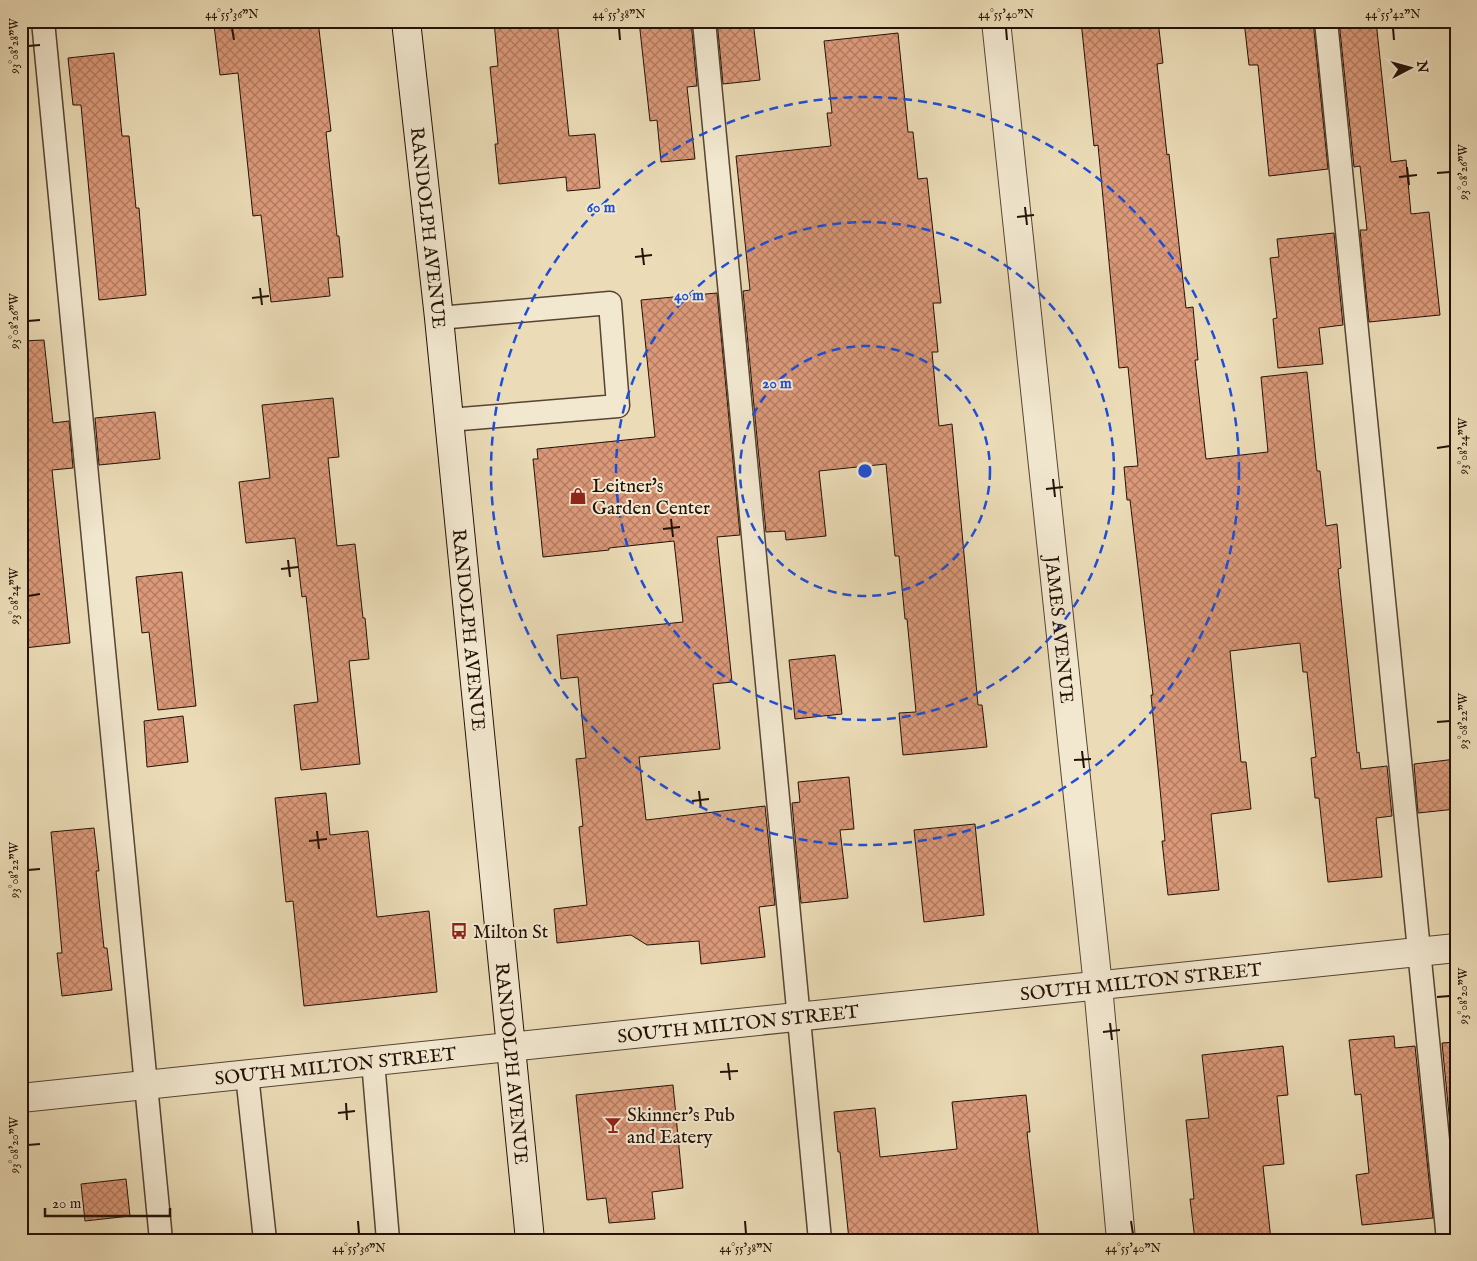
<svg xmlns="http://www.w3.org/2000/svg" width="1477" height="1261" font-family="'IM FELL English',serif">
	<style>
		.building { fill: url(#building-cross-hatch); stroke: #241106 }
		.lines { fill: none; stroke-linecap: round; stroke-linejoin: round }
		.lane-casing { stroke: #564432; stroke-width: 25 }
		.street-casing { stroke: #564432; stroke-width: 30 }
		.secondary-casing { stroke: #241106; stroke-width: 30 }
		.lane { stroke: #f2e8d0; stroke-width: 22 }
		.street { stroke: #f2e8d0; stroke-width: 28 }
		.secondary { stroke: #f2e8d0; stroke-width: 28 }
		.ticks { fill: none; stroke: #241106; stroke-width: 2 }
		.ring { fill: none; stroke: #1d4ed8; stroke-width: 2.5; stroke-dasharray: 9 6 }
		.labels { text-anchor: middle; stroke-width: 4; stroke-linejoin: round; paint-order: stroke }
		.street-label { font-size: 19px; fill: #241106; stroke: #f2e8d0 }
		.poi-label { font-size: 19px; fill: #241106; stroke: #f2e8d0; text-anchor: start }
		.centre { fill: #1d4ed8; stroke: #f2e8d0; stroke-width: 2.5 }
		.ring-label { font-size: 15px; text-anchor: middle; font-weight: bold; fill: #1d4ed8; stroke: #f2e8d0; stroke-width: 4; stroke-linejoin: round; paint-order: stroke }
		.neatline { fill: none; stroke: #241106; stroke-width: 2 }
		.ticks-label { font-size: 12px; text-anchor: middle; fill: #241106 }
	</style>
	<defs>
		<pattern id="building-cross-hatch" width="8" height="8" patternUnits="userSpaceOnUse" patternTransform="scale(1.25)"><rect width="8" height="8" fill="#db9979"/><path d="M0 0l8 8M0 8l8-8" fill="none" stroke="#b17b61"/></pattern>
	</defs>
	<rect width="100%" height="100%" fill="#ebdcb7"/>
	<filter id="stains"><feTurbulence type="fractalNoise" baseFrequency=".004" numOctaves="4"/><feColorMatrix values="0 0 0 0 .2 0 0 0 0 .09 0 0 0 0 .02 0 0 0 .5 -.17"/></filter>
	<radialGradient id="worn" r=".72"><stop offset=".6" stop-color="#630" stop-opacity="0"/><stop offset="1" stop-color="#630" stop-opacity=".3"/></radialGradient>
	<g class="building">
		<polygon points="249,21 318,21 331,131 326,132 337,236 339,236 343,277 328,278 330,296 271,302 261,215 253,216 238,73 220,75 214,25"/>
		<polygon points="494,21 557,21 569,136 595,134 600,188 567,191 566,177 499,184 495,144 498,144 490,67 498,66"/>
		<polygon points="639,21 691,21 697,86 687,87 695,159 661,162 657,120 650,121"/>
		<polygon points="717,21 753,21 760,80 723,84"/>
		<polygon points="1081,21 1158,21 1163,63 1157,64 1167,155 1169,154 1186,308 1193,307 1198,360 1195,360 1206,459 1268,452 1261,377 1307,372 1317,471 1320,471 1326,526 1337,524 1341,568 1338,569 1357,753 1359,752 1361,769 1387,766 1392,816 1376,818 1382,877 1328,882 1319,798 1315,798 1311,758 1316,757 1307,672 1303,672 1300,643 1230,651 1241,762 1246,762 1251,809 1211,814 1219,890 1168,895 1162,841 1165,841 1151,695 1153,695 1130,500 1127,500 1124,467 1138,466 1128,367 1119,368 1098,145 1094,146"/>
		<polygon points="1244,21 1313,21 1328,169 1269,176 1258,65 1249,65"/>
		<polygon points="1339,21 1376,21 1391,162 1406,160 1411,214 1429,212 1440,315 1369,322 1360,230 1367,230 1360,166 1354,167"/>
		<polygon points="898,33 908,132 913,132 918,179 927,178 941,303 933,303 938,352 932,352 939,426 952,424 978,705 982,705 987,747 903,755 899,713 916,712 907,619 905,619 899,556 895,556 886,464 819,471 826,536 786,540 785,531 766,532 743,291 750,290 736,156 831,146 827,113 832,113 824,41"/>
		<polygon points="114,53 122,136 129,136 136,208 139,208 146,295 99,300 81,105 73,105 68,58"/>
		<polygon points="1334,233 1343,325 1319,328 1323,364 1278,368 1273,319 1277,318 1270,258 1279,257 1277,239"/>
		<polygon points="717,293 740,535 717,537 732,682 713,684 720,749 639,757 646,820 765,806 775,905 759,907 765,957 701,964 699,941 647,945 631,935 557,943 554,909 587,905 579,827 583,826 576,759 586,758 578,677 561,679 557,635 683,622 674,541 609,548 609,550 543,557 533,459 538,459 537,449 655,437 641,300"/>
		<polygon points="44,340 53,423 69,421 73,468 52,470 70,643 24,648 21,618 21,341"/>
		<polygon points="333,398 339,457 328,458 337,546 355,544 363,618 365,618 369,659 349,661 360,764 301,770 294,705 318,702 306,596 302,597 295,538 246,543 239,482 270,478 262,405"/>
		<polygon points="155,412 160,459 99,465 95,418"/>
		<polygon points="182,572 196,706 158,710 149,632 142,633 136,577"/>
		<polygon points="835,655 842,714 795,719 789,660"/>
		<polygon points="183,716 188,762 147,767 144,721"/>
		<polygon points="1456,759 1456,809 1418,813 1414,764"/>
		<polygon points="849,777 854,829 840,830 848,898 801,903 792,803 800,802 798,782"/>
		<polygon points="326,793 330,835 368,831 377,917 429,911 437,992 304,1006 293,901 286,902 275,798"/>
		<polygon points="975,824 984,915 924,922 914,830"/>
		<polygon points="94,828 99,871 96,871 104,948 107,948 112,990 62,996 57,953 62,953 51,832"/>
		<polygon points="1394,1036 1395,1048 1415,1046 1433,1218 1362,1225 1356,1175 1369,1173 1361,1094 1355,1095 1349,1040"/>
		<polygon points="1456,1042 1456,1186 1442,1043"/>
		<polygon points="1283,1046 1288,1095 1277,1096 1284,1164 1263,1166 1271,1240 1195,1240 1190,1199 1194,1199 1186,1120 1209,1118 1202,1055"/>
		<polygon points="673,1085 683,1188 652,1192 655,1219 609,1223 606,1198 587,1200 576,1095"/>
		<polygon points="1026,1095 1030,1132 1027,1132 1039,1240 849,1240 840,1152 838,1152 834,1112 875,1108 880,1157 957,1149 952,1102"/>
		<polygon points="126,1179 130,1216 85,1221 81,1184"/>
	</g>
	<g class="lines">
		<g class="lane-casing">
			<g id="lane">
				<polyline points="43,21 161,1240"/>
				<polyline points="704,21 820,1240"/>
				<polyline points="1326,21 1448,1240"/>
				<polyline points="439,318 610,303 618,406 449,420"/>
				<polyline points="373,1061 388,1240"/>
				<polyline points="247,1075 265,1240"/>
			</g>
		</g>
		<g class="street-casing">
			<g id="street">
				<path id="s1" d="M 996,21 L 1098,986 L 1121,1240"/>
				<path id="s2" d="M 21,1098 L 1456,948"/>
			</g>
		</g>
		<g class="secondary-casing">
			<g id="secondary">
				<path id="s3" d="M 406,21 L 439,318 L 530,1240"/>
			</g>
		</g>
		<use href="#lane" class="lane"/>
		<use href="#street" class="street"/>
		<use href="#secondary" class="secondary"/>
	</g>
	<path class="ticks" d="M 232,28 L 234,40M 619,28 L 620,40M 1006,28 L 1007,40M 1393,28 L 1394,40M 28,46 L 40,45M 1407,167 L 1409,185M 1437,173 L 1450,172M 1399,177 L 1417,175M 1025,207 L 1027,225M 1017,217 L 1034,215M 642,248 L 644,265M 635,257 L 652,255M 260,288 L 262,305M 252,298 L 269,296M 28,321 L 40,320M 1437,448 L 1450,446M 1053,479 L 1055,497M 1046,489 L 1063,487M 671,519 L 673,537M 663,529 L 680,527M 288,560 L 290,577M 281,569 L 298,567M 28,596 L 40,594M 1437,722 L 1450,721M 1082,751 L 1084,768M 1074,760 L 1091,759M 699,791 L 701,808M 692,801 L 709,799M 317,831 L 319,849M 309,841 L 327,839M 28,870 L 40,869M 1437,997 L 1450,996M 1110,1023 L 1112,1040M 1103,1032 L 1120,1030M 728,1063 L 730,1080M 720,1072 L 738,1071M 346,1103 L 347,1120M 338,1113 L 355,1111M 28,1145 L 40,1144M 358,1221 L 359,1234M 745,1221 L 746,1234M 1131,1221 L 1133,1234"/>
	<g class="ring">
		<circle cx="865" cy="471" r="125"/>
		<circle cx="865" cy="471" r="249"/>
		<circle cx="865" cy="471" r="374"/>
	</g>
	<defs>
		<g id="shop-bare" transform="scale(1.35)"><path d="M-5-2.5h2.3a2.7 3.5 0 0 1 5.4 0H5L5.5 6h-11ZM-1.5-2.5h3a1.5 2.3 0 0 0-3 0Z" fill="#8f2418" stroke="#f2e8d0" stroke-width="2.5" paint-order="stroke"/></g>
		<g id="bus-bare" transform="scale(1.35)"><path d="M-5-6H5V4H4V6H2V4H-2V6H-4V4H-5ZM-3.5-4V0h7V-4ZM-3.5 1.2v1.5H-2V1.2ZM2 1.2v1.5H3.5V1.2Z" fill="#8f2418" stroke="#f2e8d0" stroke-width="2.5" paint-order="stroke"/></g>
		<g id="bar-bare" transform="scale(1.35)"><path d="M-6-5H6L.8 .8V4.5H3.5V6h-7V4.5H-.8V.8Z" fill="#8f2418" stroke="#f2e8d0" stroke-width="2.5" paint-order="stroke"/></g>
	</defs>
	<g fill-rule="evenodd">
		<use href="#shop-bare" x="578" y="496"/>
		<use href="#bus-bare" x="459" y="931"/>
		<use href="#bar-bare" x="613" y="1125"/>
	</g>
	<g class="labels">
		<g class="street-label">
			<text dy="7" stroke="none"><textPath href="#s3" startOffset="208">RANDOLPH AVENUE</textPath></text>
			<text dy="7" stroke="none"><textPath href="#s3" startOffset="612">RANDOLPH AVENUE</textPath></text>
			<text dy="7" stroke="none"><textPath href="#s1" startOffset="612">JAMES AVENUE</textPath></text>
			<text dy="7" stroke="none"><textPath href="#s2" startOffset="1126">SOUTH MILTON STREET</textPath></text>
			<text dy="7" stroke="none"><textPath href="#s2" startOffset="721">SOUTH MILTON STREET</textPath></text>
			<text dy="7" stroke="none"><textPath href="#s3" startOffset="1048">RANDOLPH AVENUE</textPath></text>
			<text dy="7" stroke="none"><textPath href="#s2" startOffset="316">SOUTH MILTON STREET</textPath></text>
		</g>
		<g class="poi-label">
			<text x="592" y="492">Leitner's<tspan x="592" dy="22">Garden Center</tspan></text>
			<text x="473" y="938">Milton St</text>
			<text x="627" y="1121">Skinner's Pub<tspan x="627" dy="22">and Eatery</tspan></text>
		</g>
	</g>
	<circle cx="865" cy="471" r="8" class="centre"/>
	<g class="ring-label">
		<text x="601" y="212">60 m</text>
		<text x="689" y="300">40 m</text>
		<text x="777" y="388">20 m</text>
	</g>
	<rect width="1477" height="1261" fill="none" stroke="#ebdcb7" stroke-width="55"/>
	<g transform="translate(1410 68) rotate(84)" stroke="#f2e8d0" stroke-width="4" paint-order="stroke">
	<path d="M0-4L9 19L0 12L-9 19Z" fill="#241106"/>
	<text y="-8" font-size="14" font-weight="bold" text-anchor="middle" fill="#241106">N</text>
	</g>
	<path d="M45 1208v8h125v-8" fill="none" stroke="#241106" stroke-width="2.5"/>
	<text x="52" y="1208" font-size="15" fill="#241106" stroke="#f2e8d0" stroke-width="4" paint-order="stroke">20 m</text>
	<rect x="28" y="28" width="1422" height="1206" class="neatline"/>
	<g class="ticks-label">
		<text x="232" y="18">44°55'36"N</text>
		<text x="619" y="18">44°55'38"N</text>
		<text x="1006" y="18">44°55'40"N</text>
		<text x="1393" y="18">44°55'42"N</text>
		<text transform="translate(14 46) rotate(-90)" y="4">93°08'28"W</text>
		<text transform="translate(1463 172) rotate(-90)" y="4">93°08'26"W</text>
		<text transform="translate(14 321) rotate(-90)" y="4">93°08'26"W</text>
		<text transform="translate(1463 446) rotate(-90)" y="4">93°08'24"W</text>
		<text transform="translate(14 596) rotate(-90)" y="4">93°08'24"W</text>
		<text transform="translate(1463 721) rotate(-90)" y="4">93°08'22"W</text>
		<text transform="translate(14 870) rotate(-90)" y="4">93°08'22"W</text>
		<text transform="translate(1463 996) rotate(-90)" y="4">93°08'20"W</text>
		<text transform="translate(14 1145) rotate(-90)" y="4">93°08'20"W</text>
		<text x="359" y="1252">44°55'36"N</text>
		<text x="746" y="1252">44°55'38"N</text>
		<text x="1133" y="1252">44°55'40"N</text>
	</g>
	<rect width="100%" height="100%" filter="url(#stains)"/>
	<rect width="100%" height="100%" fill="url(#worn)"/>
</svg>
